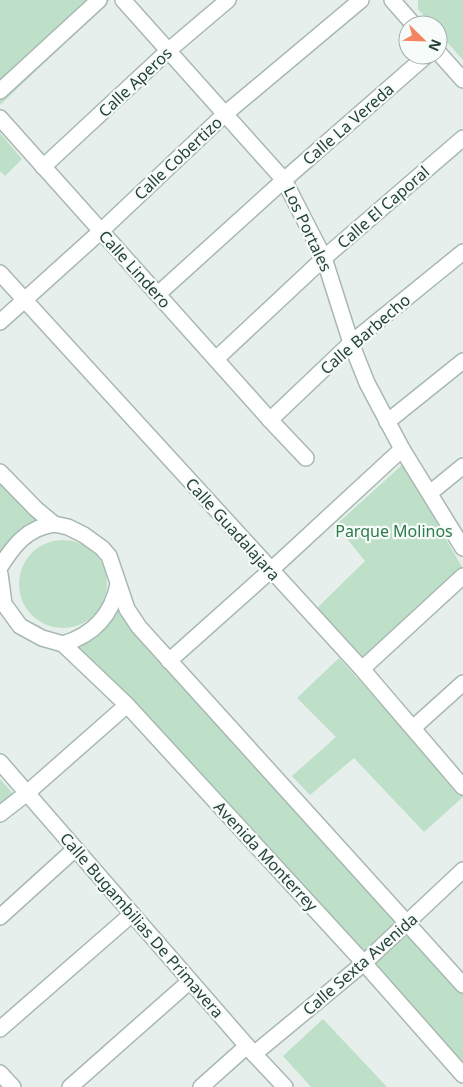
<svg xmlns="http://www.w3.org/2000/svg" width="463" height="1087" font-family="'Noto Sans',sans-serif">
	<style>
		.green { fill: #bfe0c8 }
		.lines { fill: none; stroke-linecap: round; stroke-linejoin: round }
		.minor-casing { stroke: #a8b8b2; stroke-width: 18 }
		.minor { stroke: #fff; stroke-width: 15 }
		.labels { text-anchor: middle; stroke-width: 4.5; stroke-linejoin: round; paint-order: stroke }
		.street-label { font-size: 16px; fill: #24423a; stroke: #f7fbf9 }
		.park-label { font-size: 16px; fill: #2d7a4b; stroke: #f7fbf9 }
	</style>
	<rect width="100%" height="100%" fill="#e6efeb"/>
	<g class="green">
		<polygon points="0,0 110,0 0,105"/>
		<polygon points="418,0 463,0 463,60 438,32 438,25 432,25 418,9"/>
		<polygon points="0,133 22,159 5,176 0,171"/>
		<polygon points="403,464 462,567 410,614 362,661 315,610 365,561 336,525"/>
		<polygon points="0,479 40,522 0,561"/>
		<circle cx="63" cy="584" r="44"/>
		<polygon points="116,597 463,985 463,1075 63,644 78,639"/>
		<polygon points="339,658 463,794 463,797 424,832 354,758 310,795 292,776 336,737 297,698"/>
		<polygon points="0,779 15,796 0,810"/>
		<polygon points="323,1019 387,1087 311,1087 283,1056"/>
	</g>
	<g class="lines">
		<g class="minor-casing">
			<g id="minor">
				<polyline points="123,0 284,180 324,258 351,343 367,383 402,449 463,548"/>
				<polyline points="392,0 414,25"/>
				<polyline points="438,52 463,80"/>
				<polyline points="0,91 99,0"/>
				<polyline points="0,118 270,420 306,458"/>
				<polyline points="43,167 169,50 228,0"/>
				<polyline points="0,273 362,669 463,787"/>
				<polyline points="158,294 284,180 427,55"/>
				<polyline points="0,322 101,231 225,114 361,0"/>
				<polyline points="216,359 324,258 463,138"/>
				<polyline points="270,420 351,343 463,252"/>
				<polyline points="387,422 463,361"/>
				<polyline points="0,472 36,509 54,524 68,527 84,535 102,548 109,556 127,609 139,627 463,985"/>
				<polyline points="430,493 463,466"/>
				<path d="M 0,567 C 14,545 27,528 54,524"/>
				<polyline points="0,574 4,604 20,626 42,638 63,644 127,705 364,963 463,1075"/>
				<path d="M 63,644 C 93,635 112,615 118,584"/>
				<polyline points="169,661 271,570 402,449"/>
				<polyline points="362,669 463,576"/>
				<polyline points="413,728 463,683"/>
				<polyline points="0,762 254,1054 285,1087"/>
				<polyline points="0,814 27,793 127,705"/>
				<polyline points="0,917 75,849"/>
				<polyline points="0,1029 132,914"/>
				<polyline points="254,1054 364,963 463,870"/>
				<polyline points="0,1073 13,1087"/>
				<polyline points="70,1087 190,981"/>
				<polyline points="201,1087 247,1046"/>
			</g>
		</g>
		<use href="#minor" class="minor"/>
	</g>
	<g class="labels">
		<g class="street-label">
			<text transform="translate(135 82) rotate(-43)" y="6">Calle Aperos</text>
			<text transform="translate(348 124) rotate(-41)" y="6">Calle La Vereda</text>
			<text transform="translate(178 158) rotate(-43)" y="6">Calle Cobertizo</text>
			<text transform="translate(383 207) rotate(-41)" y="6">Calle El Caporal</text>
			<text transform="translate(308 229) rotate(65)" y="6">Los Portales</text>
			<text transform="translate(135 269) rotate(48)" y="6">Calle Lindero</text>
			<text transform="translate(365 334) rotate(-41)" y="6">Calle Barbecho</text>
			<text transform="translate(233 529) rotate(48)" y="6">Calle Guadalajara</text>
			<text transform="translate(266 856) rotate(47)" y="6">Avenida Monterrey</text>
			<text transform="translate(142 925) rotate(49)" y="6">Calle Bugambilias De Primavera</text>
			<text transform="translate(360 964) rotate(-41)" y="6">Calle Sexta Avenida</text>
		</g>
		<g class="park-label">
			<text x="394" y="537">Parque Molinos</text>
		</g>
	</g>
	<g transform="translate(423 40) rotate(113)"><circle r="24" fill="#f7fbf9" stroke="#a3b1ad"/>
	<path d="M0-4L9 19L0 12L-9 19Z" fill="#f4845f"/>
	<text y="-8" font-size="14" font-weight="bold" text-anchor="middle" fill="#24423a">N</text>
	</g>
</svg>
